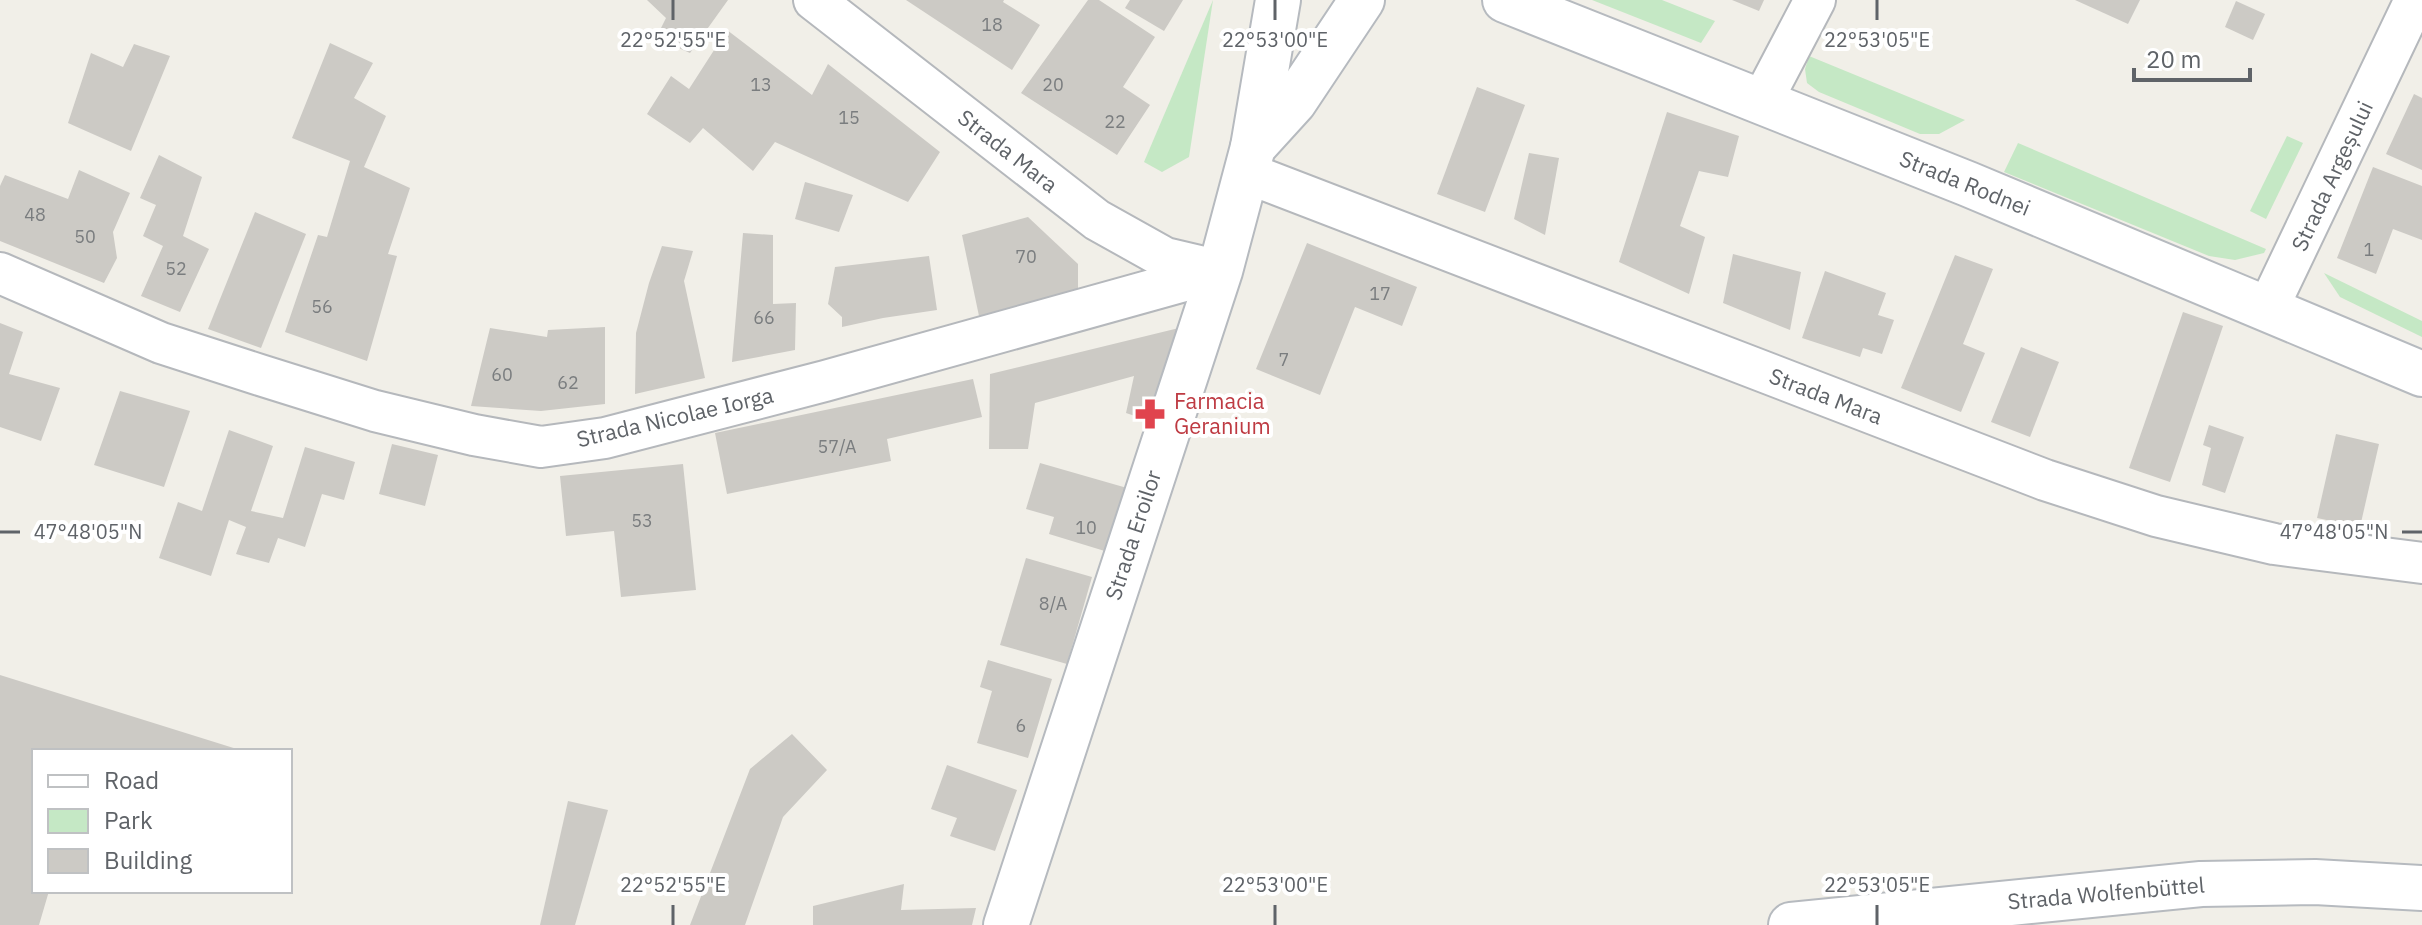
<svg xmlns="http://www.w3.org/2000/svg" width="2422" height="925" font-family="'IBM Plex Sans',sans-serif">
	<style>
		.green { fill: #c5e8c5 }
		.building { fill: #cccac5 }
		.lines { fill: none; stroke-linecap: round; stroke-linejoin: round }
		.street-casing { stroke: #b5b8bc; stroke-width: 44 }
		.secondary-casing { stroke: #b6babf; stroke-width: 48 }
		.street { stroke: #fff; stroke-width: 40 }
		.secondary { stroke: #fff; stroke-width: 44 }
		.ticks { fill: none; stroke: #5f6368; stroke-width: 3 }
		.labels { text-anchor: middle; stroke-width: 8; stroke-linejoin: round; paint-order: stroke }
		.number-label { font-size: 18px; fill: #7a7d7f }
		.street-label { font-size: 22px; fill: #5f6368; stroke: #fff }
		.health-label { font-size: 22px; fill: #be3a42; stroke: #fff; text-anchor: start }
		.ticks-label { font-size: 20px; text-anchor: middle; fill: #5f6368; stroke: #fff; stroke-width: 8; stroke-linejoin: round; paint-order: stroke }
	</style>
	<rect width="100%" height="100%" fill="#f1efe8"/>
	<g class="green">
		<polygon points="1213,0 1189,157 1162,172 1144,162"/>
		<polygon points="1592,0 1662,0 1715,21 1701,43"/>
		<polygon points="1809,56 1965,120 1939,134 1920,134 1819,92 1807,83 1805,69"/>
		<polygon points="2287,136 2303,143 2266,219 2250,211"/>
		<polygon points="2018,143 2266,249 2264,253 2235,260 2209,256 2004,172"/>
		<polygon points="2324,273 2422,321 2422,337 2340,297"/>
	</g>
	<g class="building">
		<polygon points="647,0 728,0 690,53 656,38 666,18"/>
		<polygon points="906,0 1004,0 1003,2 1040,25 1012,70"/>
		<polygon points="1088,0 1099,0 1155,37 1123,87 1150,105 1117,155 1021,93"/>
		<polygon points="1130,0 1183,0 1164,31 1125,8"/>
		<polygon points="1732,0 1764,0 1759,11"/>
		<polygon points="2075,0 2140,0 2128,24"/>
		<polygon points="2236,1 2265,14 2253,40 2225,27"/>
		<polygon points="727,30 812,95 828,64 940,152 908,202 775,142 753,171 703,128 690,143 647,114 671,76 689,89"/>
		<polygon points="330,43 373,63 354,98 386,116 364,167 410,188 388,254 397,256 367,361 285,332 318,235 327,237 350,161 292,138"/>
		<polygon points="134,44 170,56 131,151 68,123 91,53 123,67"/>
		<polygon points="1477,87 1525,105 1485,212 1437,194"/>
		<polygon points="2414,94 2422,98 2422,170 2386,154"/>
		<polygon points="1667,112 1739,136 1728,177 1699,171 1680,226 1705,237 1689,294 1619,262"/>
		<polygon points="1529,153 1559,158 1545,235 1514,219"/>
		<polygon points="159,155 202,177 183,236 209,249 180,312 141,296 163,246 143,236 156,205 140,198"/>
		<polygon points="2373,167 2422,186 2422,240 2393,229 2376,274 2337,258"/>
		<polygon points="79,170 130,193 113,232 117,258 104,283 0,241 0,186 5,175 68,199"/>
		<polygon points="805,182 853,195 839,232 795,219"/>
		<polygon points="255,212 306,234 261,348 208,329"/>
		<polygon points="1028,217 1078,264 1078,289 979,316 962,235"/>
		<polygon points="743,233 773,235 773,304 796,303 795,350 732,362"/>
		<polygon points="1307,243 1417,287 1402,326 1355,307 1320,395 1256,369"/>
		<polygon points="662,246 693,251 684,281 705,378 635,394 636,333 649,283"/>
		<polygon points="1733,254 1801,272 1790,330 1723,303"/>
		<polygon points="1955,255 1993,269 1963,344 1985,353 1961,412 1901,388"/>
		<polygon points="929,256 937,310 883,318 842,327 842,317 828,304 835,267"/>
		<polygon points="1825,271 1886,293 1878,315 1894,320 1882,354 1863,348 1860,357 1802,338"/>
		<polygon points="2183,312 2223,326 2170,482 2129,468"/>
		<polygon points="0,323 23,332 9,374 60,388 41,441 0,427"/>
		<polygon points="605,327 605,404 541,411 471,406 490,328 547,337 548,330"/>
		<polygon points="1183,327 1153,422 1126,413 1134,376 1035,403 1028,449 989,449 990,374"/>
		<polygon points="2021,347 2059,362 2030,437 1991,422"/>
		<polygon points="973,379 982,417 887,439 891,461 727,494 715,433"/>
		<polygon points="120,391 190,411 164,487 94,465"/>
		<polygon points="2209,425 2244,437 2225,493 2202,485 2211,448 2203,445"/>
		<polygon points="229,430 273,446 251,511 283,518 305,447 355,462 344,500 322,494 305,547 278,538 269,563 236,554 246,527 229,520 211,576 159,558 178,502 202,511"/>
		<polygon points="2336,434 2379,444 2360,527 2317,518"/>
		<polygon points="392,444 438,455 425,506 379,494"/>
		<polygon points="1040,463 1127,488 1108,552 1049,534 1054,517 1026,509"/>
		<polygon points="683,464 696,590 621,597 614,531 566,536 560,476"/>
		<polygon points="1026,558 1092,577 1067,664 1000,645"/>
		<polygon points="988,660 1052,679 1028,758 977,743 992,691 980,687"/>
		<polygon points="0,675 240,750 34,751 34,891 49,891 39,925 0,925"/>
		<polygon points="792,734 827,770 783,817 745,925 690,925 750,769"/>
		<polygon points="947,765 1017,790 995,851 950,836 957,818 931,809"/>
		<polygon points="568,801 608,810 575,925 540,925"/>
		<polygon points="904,884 901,910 976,908 972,925 813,925 813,906"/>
	</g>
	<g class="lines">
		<g class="street-casing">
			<g id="street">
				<polyline points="814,0 1097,220 1165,258 1216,270"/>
				<polyline points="1762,101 1815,0"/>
				<polyline points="1247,173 2045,480 2156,516 2274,544 2422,563"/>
				<polyline points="0,273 161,343 260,375 375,411 474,435 541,447 605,438 825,381 1220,271"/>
				<polyline points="2268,308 2415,0"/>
			</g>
		</g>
		<g class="secondary-casing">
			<g id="secondary">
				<polyline points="1505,0 1968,184 2422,374"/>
				<polyline points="1253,147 1294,102 1362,0"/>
				<polyline points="1006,925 1220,271 1253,147 1278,0"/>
				<polyline points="1791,925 2201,884 2315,882 2422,888"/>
			</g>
		</g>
		<use href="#street" class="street"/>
		<use href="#secondary" class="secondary"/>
	</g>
	<path class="ticks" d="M 673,0 L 673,20M 1275,0 L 1275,20M 1877,0 L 1877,20M 0,532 L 20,532M 2402,532 L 2422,532M 673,905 L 673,925M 1275,905 L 1275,925M 1877,905 L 1877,925"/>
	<defs>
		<g id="pharmacy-bare" transform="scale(2.4)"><path d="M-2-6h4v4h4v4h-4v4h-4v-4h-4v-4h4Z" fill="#e0444e" stroke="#fff" stroke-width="2.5" paint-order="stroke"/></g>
	</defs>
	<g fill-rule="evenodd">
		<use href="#pharmacy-bare" x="1150" y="414"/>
	</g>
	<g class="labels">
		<g class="number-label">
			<text x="992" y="31">18</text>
			<text x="761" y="91">13</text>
			<text x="1053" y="91">20</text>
			<text x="849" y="124">15</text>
			<text x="1115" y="128">22</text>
			<text x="35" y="221">48</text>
			<text x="85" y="243">50</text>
			<text x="2369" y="256">1</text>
			<text x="1026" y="263">70</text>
			<text x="176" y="275">52</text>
			<text x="1380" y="300">17</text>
			<text x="322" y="313">56</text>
			<text x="764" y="324">66</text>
			<text x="1284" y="366">7</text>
			<text x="502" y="381">60</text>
			<text x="568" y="389">62</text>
			<text x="837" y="453">57/A</text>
			<text x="642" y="527">53</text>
			<text x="1086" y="534">10</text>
			<text x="1053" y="610">8/A</text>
			<text x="1021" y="732">6</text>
		</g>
		<g class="street-label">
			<text transform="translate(1008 151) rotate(38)" y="8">Strada Mara</text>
			<text transform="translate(2332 176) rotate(-65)" y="8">Strada Argeșului</text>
			<text transform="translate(1965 183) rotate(22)" y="8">Strada Rodnei</text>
			<text transform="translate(1826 396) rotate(21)" y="8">Strada Mara</text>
			<text transform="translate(675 417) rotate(-13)" y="8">Strada Nicolae Iorga</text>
			<text transform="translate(1133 535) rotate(-72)" y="8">Strada Eroilor</text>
			<text transform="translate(2106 893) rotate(-5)" y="8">Strada Wolfenbüttel</text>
		</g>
		<g class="health-label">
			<text x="1174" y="409">Farmacia<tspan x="1174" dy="25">Geranium</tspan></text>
		</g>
	</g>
	<g class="ticks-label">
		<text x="673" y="47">22°52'55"E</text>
		<text x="1275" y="47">22°53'00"E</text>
		<text x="1877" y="47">22°53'05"E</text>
		<text x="88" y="539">47°48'05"N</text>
		<text x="2334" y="539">47°48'05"N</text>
		<text x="673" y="892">22°52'55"E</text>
		<text x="1275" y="892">22°53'00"E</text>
		<text x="1877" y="892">22°53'05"E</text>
	</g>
	<rect x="32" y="749" width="260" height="144" fill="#ffffff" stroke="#bfc1c3" stroke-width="2"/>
	<rect x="48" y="775" width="40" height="12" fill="#ffffff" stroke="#bfc1c3" stroke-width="2"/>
	<text x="104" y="789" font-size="24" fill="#5f6368">Road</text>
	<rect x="48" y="809" width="40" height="24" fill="#c5e8c5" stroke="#bfc1c3" stroke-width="2"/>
	<text x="104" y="829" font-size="24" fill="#5f6368">Park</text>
	<rect x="48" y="849" width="40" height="24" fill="#cccac5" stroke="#bfc1c3" stroke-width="2"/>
	<text x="104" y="869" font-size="24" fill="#5f6368">Building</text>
	<path d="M2134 68v12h116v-12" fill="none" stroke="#5f6368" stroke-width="4"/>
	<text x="2146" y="68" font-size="24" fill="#5f6368" stroke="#ffffff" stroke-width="6" paint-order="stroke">20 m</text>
</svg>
